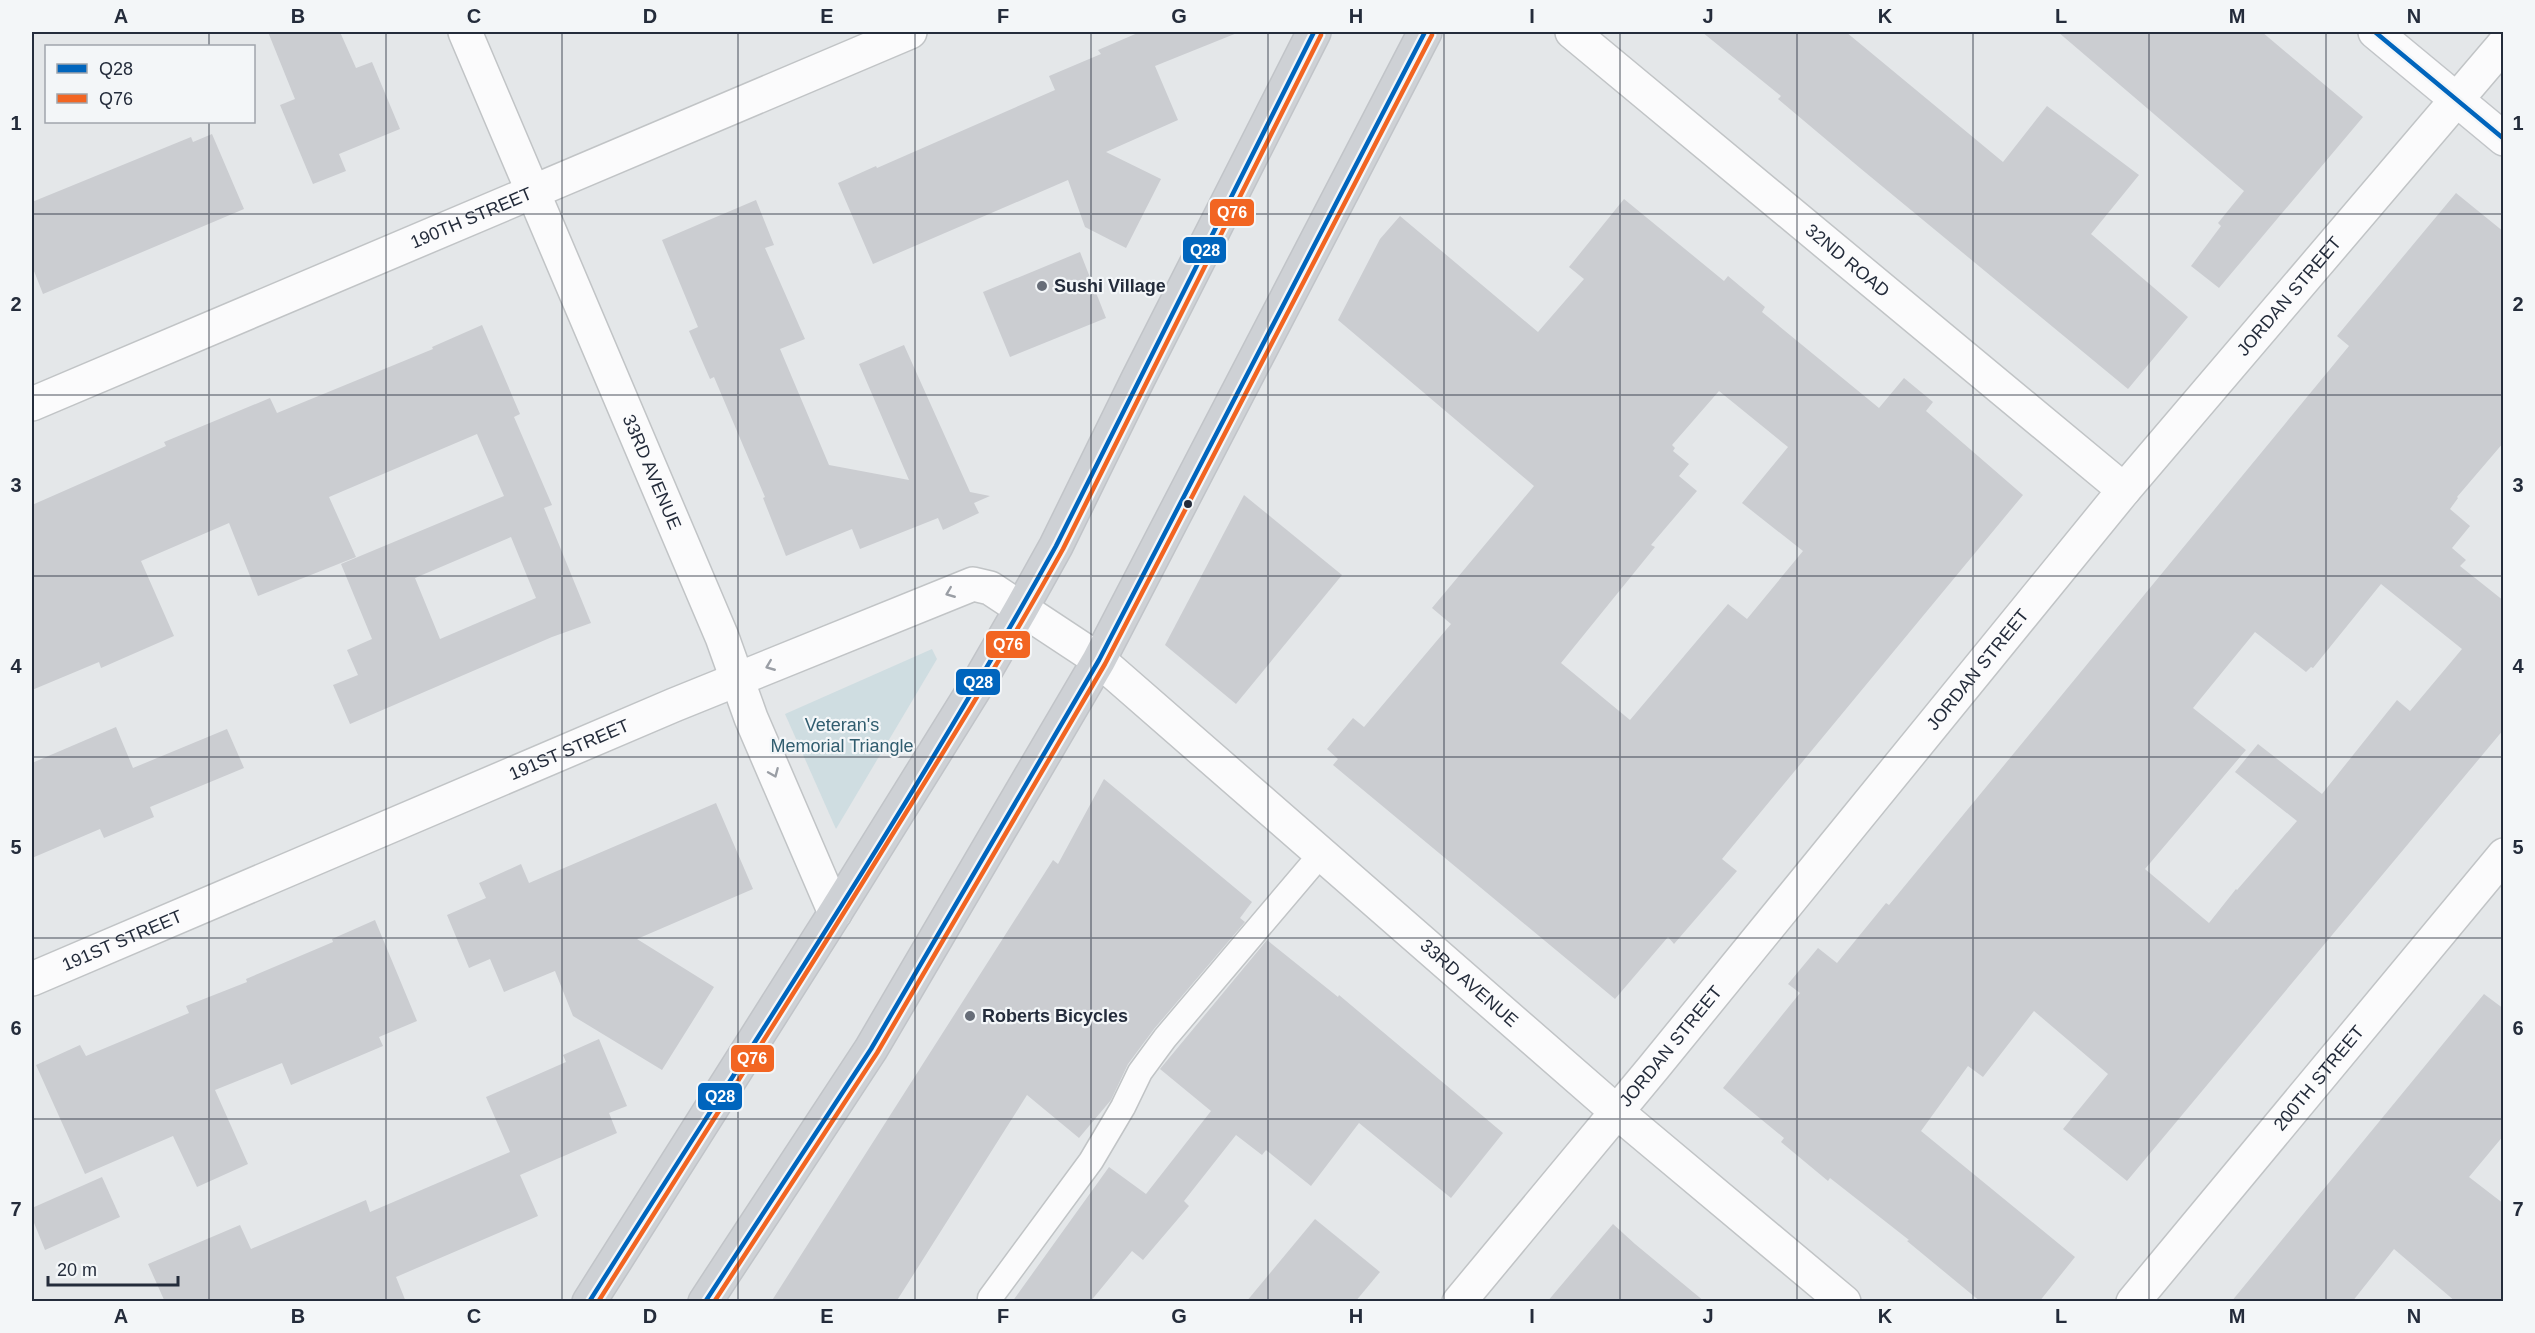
<svg xmlns="http://www.w3.org/2000/svg" width="2535" height="1333" font-family="Arial,sans-serif">
	<style>
		.green { fill: #cfdde1 }
		.building { fill: #cbcdd1; fill-rule: evenodd }
		.lines { fill: none; stroke-linecap: round; stroke-linejoin: round }
		.lane-casing { stroke: #c1c4c6; stroke-width: 27 }
		.street-casing { stroke: #c1c4c6; stroke-width: 36 }
		.secondary-casing { stroke: #c2c5c8; stroke-width: 36 }
		.primary-casing { stroke: #c1c4c8; stroke-width: 36 }
		.lane { stroke: #fbfbfc; stroke-width: 24 }
		.street { stroke: #fbfbfc; stroke-width: 33 }
		.secondary { stroke: #fbfbfc; stroke-width: 33 }
		.primary { stroke: #ced1d5; stroke-width: 33 }
		.bus-1-casing { stroke: #f3f6f8; stroke-width: 9 }
		.bus-2-casing { stroke: #f3f6f8; stroke-width: 9 }
		.bus-1 { stroke: #0065bd; stroke-width: 4.5 }
		.bus-2 { stroke: #f26522; stroke-width: 4.5 }
		.oneway { stroke: #9a9ea5 }
		.grid { fill: none; stroke: #242c3b; stroke-width: 1.5; stroke-opacity: 0.55 }
		.poi-dot { fill: #676d78; stroke: #f3f6f8; stroke-width: 2 }
		.bus-dot { fill: #242c3b; stroke: #f3f6f8; stroke-width: 2 }
		.labels { text-anchor: middle; stroke-width: 4.5; stroke-linejoin: round; paint-order: stroke }
		.street-label { font-size: 18px; fill: #242c3b; stroke: #f3f6f8 }
		.poi-label { font-size: 18px; font-weight: bold; fill: #242c3b; stroke: #f3f6f8; text-anchor: start }
		.park-label { font-size: 18px; fill: #315d6f; stroke: #f3f6f8 }
		.line-badge { stroke: #f3f6f8; stroke-width: 2 }
		.badge-label { font-size: 16px; text-anchor: middle; font-weight: bold; fill: #fff }
		.neatline { fill: none; stroke: #242c3b; stroke-width: 2 }
		.grid-label { font-size: 20px; text-anchor: middle; font-weight: bold; fill: #242c3b }
	</style>
	<rect width="100%" height="100%" fill="#e4e7e9"/>
	<polygon class="green" points="932,649 937,659 836,829 785,714"/>
	<g class="building">
		<polygon points="268,32 340,32 356,68 372,62 400,129 339,154 346,171 313,184 280,105 295,99"/>
		<polygon points="1140,32 1237,32 1237,33 1155,66 1178,120 1106,152 1161,179 1126,248 1085,227 1068,180 873,264 838,183 876,166 877,168 1055,90 1049,76 1101,54 1098,50"/>
		<polygon points="1702,32 1846,32 2003,162 2047,106 2139,175 2091,234 2188,317 2128,389 1860,168 1778,99 1781,96"/>
		<polygon points="2058,32 2262,32 2363,117 2219,288 2191,266 2221,226 2218,223 2244,191"/>
		<polygon points="212,134 244,209 43,294 32,266 32,202 191,137 193,142"/>
		<path d="M 2456,193 L 2504,232 L 2504,442 L 2457,497 L 2458,498 L 2450,509 L 2470,526 L 2452,548 L 2466,560 L 2460,566 L 2504,601 L 2504,729 L 2127,1181 L 2063,1129 L 2108,1074 L 2034,1011 L 1983,1077 L 1968,1066 L 1921,1131 L 2075,1257 L 2039,1302 L 1981,1302 L 1907,1241 L 1909,1240 L 1830,1178 L 1828,1181 L 1781,1142 L 1784,1138 L 1723,1088 L 1800,993 L 1788,984 L 1818,948 L 1837,963 L 1886,903 L 1889,905 L 2349,346 L 2337,336 ZM 2381,584 L 2462,649 L 2410,711 L 2397,700 L 2322,794 L 2258,744 L 2235,772 L 2297,821 L 2237,890 L 2236,889 L 2209,923 L 2145,869 L 2246,750 L 2193,708 L 2255,632 L 2306,672 L 2311,667 L 2313,668 Z"/>
		<path d="M 1624,199 L 1724,281 L 1728,276 L 1765,307 L 1762,312 L 1879,408 L 1904,378 L 1933,402 L 1926,411 L 2023,495 L 1722,859 L 1737,871 L 1674,944 L 1668,937 L 1615,999 L 1333,765 L 1338,759 L 1327,749 L 1353,718 L 1364,727 L 1451,624 L 1432,608 L 1534,486 L 1338,320 L 1380,239 L 1400,216 L 1538,332 L 1584,279 L 1569,267 ZM 1719,391 L 1788,447 L 1742,503 L 1803,551 L 1747,619 L 1728,604 L 1630,720 L 1561,663 L 1655,547 L 1651,545 L 1697,491 L 1679,476 L 1689,464 L 1673,451 L 1675,448 L 1672,445 Z"/>
		<polygon points="756,200 774,245 765,248 805,339 780,349 829,465 909,480 859,364 904,345 970,492 990,496 974,503 979,513 943,530 938,518 860,549 852,529 786,556 763,498 765,497 714,377 710,379 689,331 698,327 662,240"/>
		<polygon points="1080,252 1106,318 1010,357 983,292"/>
		<path d="M 482,325 L 520,414 L 514,417 L 552,505 L 544,508 L 591,623 L 552,637 L 350,724 L 333,685 L 358,675 L 347,650 L 372,639 L 341,564 L 504,496 L 477,434 L 329,497 L 356,557 L 258,596 L 229,523 L 141,561 L 174,636 L 101,668 L 99,662 L 32,690 L 32,505 L 166,446 L 164,442 L 270,398 L 277,413 L 433,349 L 432,347 ZM 511,537 L 536,598 L 440,639 L 415,578 Z"/>
		<polygon points="1244,495 1342,575 1236,704 1165,645"/>
		<polygon points="116,727 133,768 227,729 244,768 150,807 154,817 104,838 100,829 32,858 32,763"/>
		<polygon points="1104,779 1252,902 1240,918 1245,922 1154,1029 1128,1064 1111,1100 1079,1138 1027,1095 896,1302 771,1302 1053,860 1058,864"/>
		<polygon points="716,803 753,889 637,939 714,987 662,1070 573,1016 555,971 504,992 490,959 469,968 447,915 486,898 479,883 521,864 529,883"/>
		<polygon points="375,920 417,1021 379,1037 383,1046 291,1085 282,1063 215,1090 248,1164 197,1187 173,1136 85,1174 36,1065 80,1045 86,1056 189,1013 186,1006 247,982 246,979 333,942 332,939"/>
		<polygon points="1267,940 1338,997 1339,995 1503,1133 1451,1198 1359,1123 1311,1186 1266,1150 1262,1155 1236,1135 1184,1201 1189,1206 1143,1260 1132,1251 1090,1302 1012,1302 1109,1167 1146,1194 1211,1111 1160,1069"/>
		<polygon points="2484,994 2504,1009 2504,1135 2469,1177 2504,1204 2504,1302 2456,1302 2394,1249 2352,1302 2231,1302"/>
		<polygon points="599,1039 627,1106 609,1113 617,1133 520,1175 538,1216 396,1277 406,1302 165,1302 148,1264 240,1225 251,1249 366,1200 370,1212 510,1152 486,1097 566,1062 563,1055"/>
		<polygon points="102,1177 120,1217 45,1250 32,1218 32,1208"/>
		<polygon points="1315,1219 1380,1272 1355,1302 1246,1302"/>
		<polygon points="1613,1224 1635,1244 1705,1302 1547,1302"/>
	</g>
	<g class="lines">
		<g class="lane-casing">
			<polyline id="lane" points="990,1298 1091,1161 1123,1107 1140,1072 1165,1038 1321,854"/>
		</g>
		<g class="street-casing">
			<g id="street">
				<path id="s1" d="M 465,32 L 722,637 L 751,718 L 835,913"/>
				<path id="s2" d="M 1572,32 L 2124,490"/>
				<path id="s3" d="M 32,404 L 910,32"/>
				<path id="s4" d="M 32,979 L 674,705 L 973,584 L 990,588 L 1099,660 L 1617,1112 L 1844,1302"/>
				<path id="s5" d="M 1459,1302 L 1654,1067 L 2124,490 L 2504,44"/>
				<path id="s6" d="M 2133,1302 L 2504,855"/>
			</g>
		</g>
		<g class="secondary-casing">
			<polyline id="secondary" points="2375,32 2504,139"/>
		</g>
		<g class="primary-casing">
			<g id="primary">
				<polyline points="589,1302 835,913 983,675 1021,609 1056,546 1138,379 1314,32"/>
				<polyline points="705,1302 871,1049 1099,660 1425,32"/>
			</g>
		</g>
		<use href="#lane" class="lane"/>
		<use href="#street" class="street"/>
		<use href="#secondary" class="secondary"/>
		<use href="#primary" class="primary"/>
		<g class="bus-1-casing">
			<g id="bus-1">
				<polyline points="2375,32 2504,139"/>
				<path d="M 589,1302 C 747,1052 912,805 1056,546 L 1314,32"/>
				<polyline points="705,1302 871,1049 1099,660 1425,32"/>
			</g>
		</g>
		<g class="bus-2-casing">
			<g id="bus-2">
				<path d="M 598,1302 C 691,1155 785,1008 876,861 C 940,758 1004,655 1063,549 L 1321,35"/>
				<polyline points="714,1302 877,1053 1105,664 1432,35"/>
			</g>
		</g>
		<use href="#bus-1" class="bus-1"/>
		<use href="#bus-2" class="bus-2"/>
	</g>
	<defs><path id="oneway-chevron" d="M-2-3.5L2.5 0L-2 3.5" fill="none" stroke-width="1.6" stroke-linecap="round" stroke-linejoin="round" transform="scale(1.5)"/></defs>
	<g class="oneway">
		<use href="#oneway-chevron" transform="translate(950 593) rotate(158)"/>
		<use href="#oneway-chevron" transform="translate(770 666) rotate(158)"/>
		<use href="#oneway-chevron" transform="translate(774 773) rotate(67)"/>
	</g>
	<path class="grid" d="M 209,32 L 209,46M 386,32 L 386,1302M 562,32 L 562,1302M 738,32 L 738,1302M 915,32 L 915,1302M 1091,32 L 1091,1302M 1268,32 L 1268,1302M 1444,32 L 1444,1302M 1620,32 L 1620,1302M 1797,32 L 1797,1302M 1973,32 L 1973,1302M 2149,32 L 2149,1302M 2326,32 L 2326,1302M 209,122 L 209,1302M 32,214 L 2504,214M 32,395 L 2504,395M 32,576 L 2504,576M 32,757 L 2504,757M 32,938 L 2504,938M 32,1119 L 2504,1119"/>
	<g class="poi-dot">
		<circle cx="1042" cy="286" r="6"/>
		<circle cx="970" cy="1016" r="6"/>
	</g>
	<circle class="bus-dot" cx="1188" cy="504" r="5"/>
	<g class="labels">
		<g class="street-label">
			<text dy="6" stroke="none"><textPath href="#s3" startOffset="477">190TH STREET</textPath></text>
			<text dy="6" stroke="none"><textPath href="#s2" startOffset="358">32ND ROAD</textPath></text>
			<text dy="6" stroke="none"><textPath href="#s5" startOffset="1304">JORDAN STREET</textPath></text>
			<text dy="6" stroke="none"><textPath href="#s1" startOffset="478">33RD AVENUE</textPath></text>
			<text dy="6" stroke="none"><textPath href="#s5" startOffset="818">JORDAN STREET</textPath></text>
			<text dy="6" stroke="none"><textPath href="#s4" startOffset="584">191ST STREET</textPath></text>
			<text dy="6" stroke="none"><textPath href="#s4" startOffset="98">191ST STREET</textPath></text>
			<text dy="6" stroke="none"><textPath href="#s4" startOffset="1660">33RD AVENUE</textPath></text>
			<text dy="6" stroke="none"><textPath href="#s5" startOffset="332">JORDAN STREET</textPath></text>
			<text dy="6" stroke="none"><textPath href="#s6" startOffset="291">200TH STREET</textPath></text>
		</g>
		<g class="poi-label">
			<text x="1054" y="292">Sushi Village</text>
			<text x="982" y="1022">Roberts Bicycles</text>
		</g>
		<g class="park-label">
			<text x="842" y="731">Veteran's<tspan x="842" dy="21">Memorial Triangle</tspan></text>
		</g>
	</g>
	<g class="line-badge">
		<rect x="1209" y="198" width="46" height="29" rx="6" fill="#f26522"/>
		<rect x="1182" y="236" width="45" height="28" rx="6" fill="#0065bd"/>
		<rect x="985" y="630" width="46" height="29" rx="6" fill="#f26522"/>
		<rect x="955" y="668" width="46" height="28" rx="6" fill="#0065bd"/>
		<rect x="730" y="1044" width="45" height="29" rx="6" fill="#f26522"/>
		<rect x="697" y="1082" width="46" height="29" rx="6" fill="#0065bd"/>
	</g>
	<g class="badge-label">
		<text x="1232" y="218">Q76</text>
		<text x="1205" y="256">Q28</text>
		<text x="1008" y="650">Q76</text>
		<text x="978" y="688">Q28</text>
		<text x="752" y="1064">Q76</text>
		<text x="720" y="1102">Q28</text>
	</g>
	<rect width="2535" height="1333" fill="none" stroke="#f3f6f8" stroke-width="66"/>
	<rect x="45" y="45" width="210" height="78" fill="#f3f6f8" stroke="#a0a5ac" stroke-width="1.5"/>
	<rect x="57" y="64" width="30" height="9" fill="#0065bd" stroke="#a0a5ac" stroke-width="1.5"/>
	<text x="99" y="75" font-size="18" fill="#242c3b">Q28</text>
	<rect x="57" y="94" width="30" height="9" fill="#f26522" stroke="#a0a5ac" stroke-width="1.5"/>
	<text x="99" y="105" font-size="18" fill="#242c3b">Q76</text>
	<path d="M48 1276v9h130v-9" fill="none" stroke="#242c3b" stroke-width="3"/>
	<text x="57" y="1276" font-size="18" fill="#242c3b" stroke="#f3f6f8" stroke-width="4.5" paint-order="stroke">20 m</text>
	<rect x="33" y="33" width="2469" height="1267" class="neatline"/>
	<g class="grid-label">
		<text x="121" y="23">A</text>
		<text x="298" y="23">B</text>
		<text x="474" y="23">C</text>
		<text x="650" y="23">D</text>
		<text x="827" y="23">E</text>
		<text x="1003" y="23">F</text>
		<text x="1179" y="23">G</text>
		<text x="1356" y="23">H</text>
		<text x="1532" y="23">I</text>
		<text x="1708" y="23">J</text>
		<text x="1885" y="23">K</text>
		<text x="2061" y="23">L</text>
		<text x="2237" y="23">M</text>
		<text x="2414" y="23">N</text>
		<text x="16" y="130">1</text>
		<text x="2518" y="130">1</text>
		<text x="16" y="311">2</text>
		<text x="2518" y="311">2</text>
		<text x="16" y="492">3</text>
		<text x="2518" y="492">3</text>
		<text x="16" y="673">4</text>
		<text x="2518" y="673">4</text>
		<text x="16" y="854">5</text>
		<text x="2518" y="854">5</text>
		<text x="16" y="1035">6</text>
		<text x="2518" y="1035">6</text>
		<text x="16" y="1216">7</text>
		<text x="2518" y="1216">7</text>
		<text x="121" y="1323">A</text>
		<text x="298" y="1323">B</text>
		<text x="474" y="1323">C</text>
		<text x="650" y="1323">D</text>
		<text x="827" y="1323">E</text>
		<text x="1003" y="1323">F</text>
		<text x="1179" y="1323">G</text>
		<text x="1356" y="1323">H</text>
		<text x="1532" y="1323">I</text>
		<text x="1708" y="1323">J</text>
		<text x="1885" y="1323">K</text>
		<text x="2061" y="1323">L</text>
		<text x="2237" y="1323">M</text>
		<text x="2414" y="1323">N</text>
	</g>
</svg>
